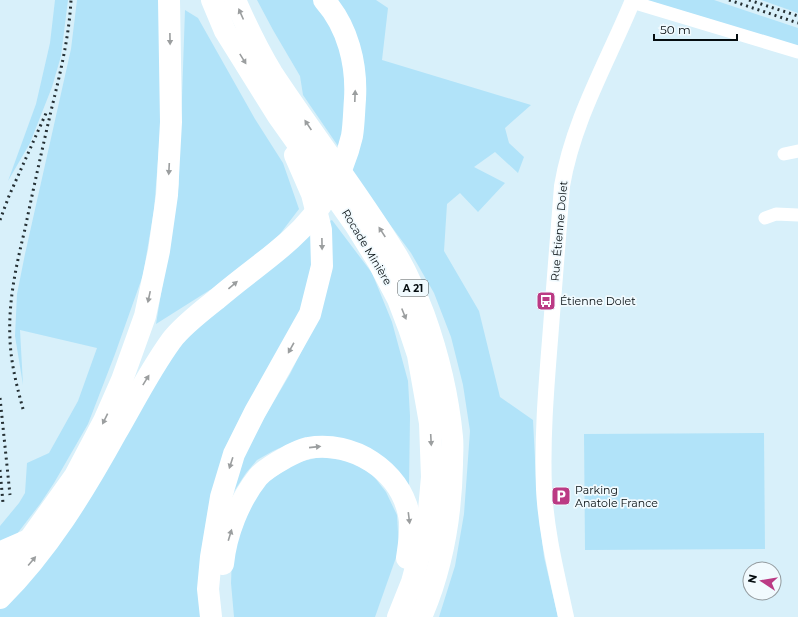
<svg xmlns="http://www.w3.org/2000/svg" width="798" height="617" font-family="Montserrat,sans-serif">
	<style>
		.green { fill: #b1e3f9 }
		.lines { fill: none; stroke-linecap: round; stroke-linejoin: round }
		.minor { stroke: #fff; stroke-width: 13 }
		.tertiary { stroke: #fff; stroke-width: 16 }
		.trunk { stroke: #fff; stroke-width: 21 }
		.motorway { stroke: #fff; stroke-width: 22 }
		.rail { stroke: #253034; stroke-width: 3; stroke-dasharray: 2 4; stroke-linecap: butt }
		.oneway { fill: #9b9e9f }
		.labels { text-anchor: middle; stroke-width: 3.5; stroke-linejoin: round; paint-order: stroke }
		.shield { fill: #f1fafe; stroke: #4c5457; stroke-width: 1 }
		.shield-label { font-size: 10px; font-weight: bold; fill: #050d10 }
		.street-label { font-size: 11px; fill: #050d10; stroke: #f1fafe }
		.poi-label { font-size: 11px; fill: #050d10; stroke: #f1fafe; text-anchor: start }
	</style>
	<rect width="100%" height="100%" fill="#d8f0fa"/>
	<g class="green">
		<polygon points="55,0 68,0 61,56 52,87 30,143 8,181 36,104 50,43"/>
		<polygon points="77,0 160,0 160,134 154,210 143,275 115,354 88,424 54,483 40,504 0,556 0,526 19,503 25,493 27,463 49,453 78,401 97,348 20,330 23,385 15,336 17,294 25,254 71,49"/>
		<polygon points="257,0 315,0 338,34 346,63 346,123 338,146 303,95 300,76 273,30"/>
		<polygon points="333,0 376,0 388,8 382,60 531,105 505,128 509,143 524,157 518,173 495,152 474,167 505,183 478,212 460,193 447,204 444,251 479,311 500,397 533,420 537,499 544,557 558,617 439,617 455,566 464,514 470,431 463,385 451,337 434,293 411,253 349,169 359,137"/>
		<polygon points="646,0 714,0 798,28 798,46"/>
		<polygon points="761,0 798,0 798,13 764,1"/>
		<polygon points="185,10 198,18 255,119 283,163 299,209 280,234 263,249 213,288 156,324 179,184 178,167 182,97"/>
		<polygon points="332,220 372,273 392,322 408,381 410,416 409,487 394,468 293,442 273,451 257,460 246,473 233,493 243,457 264,418 290,374 313,328 326,223"/>
		<polygon points="314,229 315,239 306,301 259,389 201,617 0,617 0,604 172,349"/>
		<polygon points="764,433 765,549 585,550 584,434"/>
		<polygon points="320,457 349,461 372,474 386,492 397,515 399,549 375,617 234,617 231,583 232,556 250,506 266,483 295,463"/>
	</g>
	<g class="lines">
		<g class="minor">
			<polyline points="632,2 798,52"/>
			<polyline points="784,154 798,151"/>
			<polyline points="765,218 776,214 798,215"/>
		</g>
		<path class="tertiary" d="M 566,617 C 557,575 546,532 544,489 C 542,439 546,390 550,340 C 554,289 558,237 562,186 C 573,120 608,61 633,0"/>
		<polyline class="trunk" points="0,552 30,539"/>
		<g class="motorway">
			<polyline points="212,0 225,31 278,116 356,226 379,263 398,299 409,328 418,355 430,423 432,477 429,510 423,541 412,582 398,617"/>
			<path d="M 235,0 C 246,25 258,50 272,73 C 312,134 357,191 395,253 C 407,272 416,294 424,315 C 438,354 448,395 452,437 C 453,446 452,455 452,464 C 451,517 442,569 421,617"/>
			<path d="M 223,564 C 226,534 239,501 258,477 C 265,469 276,463 285,458 C 292,454 300,450 308,448 C 352,440 400,470 409,515 C 412,528 409,544 407,558"/>
			<polyline points="0,573 30,539 75,476 104,421 122,380 145,316 159,251 167,195 171,122 169,0"/>
			<path d="M 0,598 C 48,550 84,491 116,433 C 134,402 150,370 171,341 C 181,327 203,310 217,299 C 241,278 268,260 291,239 C 321,212 343,175 352,136 C 354,124 354,111 355,99 C 357,64 348,27 324,0"/>
			<polyline points="211,617 208,589 211,557 221,497 234,454 255,412 310,314 322,266 321,230 312,194 295,155"/>
		</g>
		<g class="rail">
			<polyline points="729,0 798,23"/>
			<polyline points="749,0 798,16"/>
			<polyline points="0,220 9,196 47,111"/>
			<polyline points="0,398 10,495"/>
			<path d="M 23,409 C 17,387 11,364 10,340 C 8,302 16,266 25,229 C 33,190 42,150 51,111 C 60,74 69,38 71,0"/>
			<polyline points="0,470 3,503"/>
		</g>
	</g>
	<defs><path id="oneway-solid" d="M-6-.8H1V-3.2L6.5 0L1 3.2V.8H-6Z"/></defs>
	<g class="oneway">
		<use href="#oneway-solid" transform="translate(241 14) rotate(-114)"/>
		<use href="#oneway-solid" transform="translate(170 39) rotate(89)"/>
		<use href="#oneway-solid" transform="translate(243 59) rotate(58)"/>
		<use href="#oneway-solid" transform="translate(355 96) rotate(-88)"/>
		<use href="#oneway-solid" transform="translate(308 125) rotate(-124)"/>
		<use href="#oneway-solid" transform="translate(169 169) rotate(93)"/>
		<use href="#oneway-solid" transform="translate(382 232) rotate(-123)"/>
		<use href="#oneway-solid" transform="translate(322 244) rotate(89)"/>
		<use href="#oneway-solid" transform="translate(233 285) rotate(-40)"/>
		<use href="#oneway-solid" transform="translate(149 297) rotate(102)"/>
		<use href="#oneway-solid" transform="translate(404 314) rotate(68)"/>
		<use href="#oneway-solid" transform="translate(291 348) rotate(119)"/>
		<use href="#oneway-solid" transform="translate(146 380) rotate(-58)"/>
		<use href="#oneway-solid" transform="translate(105 419) rotate(116)"/>
		<use href="#oneway-solid" transform="translate(431 440) rotate(87)"/>
		<use href="#oneway-solid" transform="translate(315 447) rotate(-6)"/>
		<use href="#oneway-solid" transform="translate(231 463) rotate(108)"/>
		<use href="#oneway-solid" transform="translate(409 518) rotate(83)"/>
		<use href="#oneway-solid" transform="translate(230 535) rotate(-73)"/>
		<use href="#oneway-solid" transform="translate(32 561) rotate(-50)"/>
	</g>
	<defs>
		<g id="bus-square" transform="scale(1)"><rect x="-9" y="-9" width="18" height="18" rx="4" fill="#bb3a84" stroke="#f1fafe"/><path d="M-5-6H5V4H4V6H2V4H-2V6H-4V4H-5ZM-3.5-4V0h7V-4ZM-3.5 1.2v1.5H-2V1.2ZM2 1.2v1.5H3.5V1.2Z" fill="#fff"/></g>
		<g id="parking-square" transform="scale(1)"><rect x="-9" y="-9" width="18" height="18" rx="4" fill="#bb3a84" stroke="#f1fafe"/><path d="M-3.5-5.5H1a3.5 3.5 0 0 1 0 7H-1V5.5H-3.5ZM-1-3.4V-.6H.8a1.4 1.4 0 0 0 0-2.8Z" fill="#fff"/></g>
	</defs>
	<g fill-rule="evenodd">
		<use href="#bus-square" x="546" y="301"/>
		<use href="#parking-square" x="561" y="496"/>
	</g>
	<g class="labels">
		<rect class="shield" x="398" y="280" width="30" height="16" rx="3"/>
		<g class="shield-label">
			<text x="413" y="292">A 21</text>
		</g>
		<g class="street-label">
			<text transform="translate(559 231) rotate(-85)" y="4">Rue Étienne Dolet</text>
			<text transform="translate(367 247) rotate(59)" y="4">Rocade Minière</text>
		</g>
		<g class="poi-label">
			<text x="560" y="305">Étienne Dolet</text>
			<text x="575" y="494">Parking<tspan x="575" dy="13">Anatole France</tspan></text>
		</g>
	</g>
	<g transform="translate(762 581) rotate(282)"><circle r="19" fill="#f1fafe" stroke="#939b9f"/>
	<path d="M0-3L7 15L0 10L-7 15Z" fill="#bb3a84"/>
	<text y="-6" font-size="11" font-weight="bold" text-anchor="middle" fill="#050d10">N</text>
	</g>
	<path d="M654 34v6h83v-6" fill="none" stroke="#050d10" stroke-width="2"/>
	<text x="660" y="34" font-size="12" fill="#050d10" stroke="#f1fafe" stroke-width="3" paint-order="stroke">50 m</text>
</svg>
